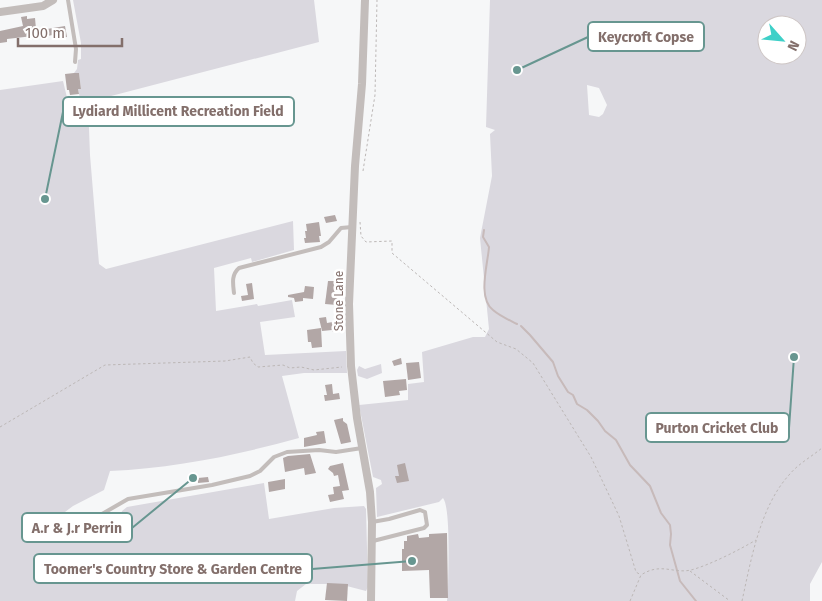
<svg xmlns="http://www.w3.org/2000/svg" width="822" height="601" font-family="'Fira Sans',sans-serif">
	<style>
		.green { fill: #dad8df; fill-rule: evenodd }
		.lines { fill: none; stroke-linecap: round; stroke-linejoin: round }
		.stream { stroke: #c7baba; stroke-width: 2 }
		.building { fill: #b2a7a6 }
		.path { stroke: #bcb7b6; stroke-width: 1; stroke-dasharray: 2.5 2.5; stroke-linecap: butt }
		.lane { stroke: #c3bdbb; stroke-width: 4 }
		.street { stroke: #c3bdbb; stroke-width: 8 }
		.labels { text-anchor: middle; stroke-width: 5; stroke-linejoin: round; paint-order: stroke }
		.street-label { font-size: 12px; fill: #836f6b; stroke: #fff }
		.leader { fill: none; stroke: #679690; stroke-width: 2 }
		.callout-dot { fill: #679690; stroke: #fff; stroke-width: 2 }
		.callout { fill: #fff; stroke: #679690; stroke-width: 2 }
		.callout-label { font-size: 14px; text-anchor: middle; font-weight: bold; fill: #836f6b }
	</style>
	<rect width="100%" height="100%" fill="#f6f7f8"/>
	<g class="green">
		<path d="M 73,0 L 314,0 L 319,42 L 88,102 L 90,155 L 99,264 L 106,269 L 293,221 L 294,250 L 252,262 L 251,258 L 214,268 L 216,311 L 257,304 L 258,306 L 292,300 L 295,317 L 260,322 L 265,355 L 346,351 L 347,373 L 304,373 L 282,376 L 299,438 C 238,455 174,468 110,471 L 104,490 L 73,506 L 41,530 L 90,531 L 97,525 L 117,530 L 122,511 L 127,507 L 264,483 L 269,519 L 334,508 L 364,506 L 366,509 L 368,587 L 366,591 L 339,584 L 306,584 L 297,591 L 295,601 L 0,601 L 0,90 L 63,81 L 70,110 L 70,122 L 72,122 L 72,109 L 82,108 L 78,89 L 81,89 L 79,73 L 74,73 L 77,69 L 78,60 L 81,59 L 81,43 Z"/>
		<path d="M 490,0 L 822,0 L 822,562 L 810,584 L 810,601 L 447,601 L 448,591 C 448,574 451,508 443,498 L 439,502 L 377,517 L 376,488 L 382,484 L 381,480 L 373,477 L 359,405 L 408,400 L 408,384 L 424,382 L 422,352 L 473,337 L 485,337 L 489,329 L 480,238 L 492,176 L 490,134 L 495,130 L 486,127 ZM 767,25 L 797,25 L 797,55 L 767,55 ZM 587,85 L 599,88 L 607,105 L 603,114 L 599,117 L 589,115 Z"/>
		<polygon points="381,364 382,373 367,379 358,376 357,370 359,366 365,369"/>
	</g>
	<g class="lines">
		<g class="stream">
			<path d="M 484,230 L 483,237 L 489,247 C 488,263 477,298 493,310 C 500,316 509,320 517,324"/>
			<polyline points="521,326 530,335 553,362 558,376 568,392 573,395 577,404 587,410 598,421 605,431 616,440 630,465 650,486 661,513 670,525 671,534 670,545 680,581 696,601"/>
		</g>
	</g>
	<g class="building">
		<polygon points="27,16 27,19 35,18 36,29 41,28 41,30 65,26 67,37 53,39 53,35 33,38 33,36 7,39 7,42 0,43 0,31 23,26 21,17"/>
		<polygon points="74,73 79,73 81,89 78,89 79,94 70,95 69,90 67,90 65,74"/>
		<polygon points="335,215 337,221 326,223 324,217"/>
		<polygon points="319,222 321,236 319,236 320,242 305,243 304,238 306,238 305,231 307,231 306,224"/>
		<polygon points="328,281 338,281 337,305 325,304"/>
		<polygon points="252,283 254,299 242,301 241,296 248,295 246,284"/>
		<polygon points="305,286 314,287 313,299 303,298 303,301 295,302 294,298 288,297 288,295 304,292"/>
		<polygon points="326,317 327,323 338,321 340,331 333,332 332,330 322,331 319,318"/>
		<polygon points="321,328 322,347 312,348 311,342 308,342 307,330"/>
		<polygon points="401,358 402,364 394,366 392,361"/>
		<polygon points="419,362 421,378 408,380 406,363"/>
		<polygon points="406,379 407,390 399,391 400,395 385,397 383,381"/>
		<polygon points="332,384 333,394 339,393 340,399 325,401 324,395 327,395 325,385"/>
		<polygon points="343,418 343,421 347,424 351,442 341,444 334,420"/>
		<polygon points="324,431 326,443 304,447 304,438 317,435 316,432"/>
		<polygon points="310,454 316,473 305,475 304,468 285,472 283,458 288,456"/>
		<polygon points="343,463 349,490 342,491 344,499 330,502 328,495 334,494 333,487 340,486 338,475 334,476 333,473 328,469 330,466"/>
		<polygon points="405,463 409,481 397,483 395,476 399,476 397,465"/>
		<polygon points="208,477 209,482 198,483 198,478"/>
		<polygon points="285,479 285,489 269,492 268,482"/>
		<polygon points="447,533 448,598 430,598 429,570 402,571 402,549 404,549 404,541 407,541 407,536 418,534 419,538 429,537 429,534"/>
		<polygon points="327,583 348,584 347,601 325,600"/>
	</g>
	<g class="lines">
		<g class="path">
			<polyline points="363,171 375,95 377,0"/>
			<polyline points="360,222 361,236 366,242 392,241 392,253 497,342 516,349 533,363 591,457 619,516 636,572 641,575"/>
			<polyline points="0,427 105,365 225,361 250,357 253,363 258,367 283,365 290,368 301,367 314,370 342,367"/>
			<polyline points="690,571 730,601"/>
			<path d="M 630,601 L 641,575 C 661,562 673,574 691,570 C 710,565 739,550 756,540"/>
			<path d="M 742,601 C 751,560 760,507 789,475 C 798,464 811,457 822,448"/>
		</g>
		<g class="lane">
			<polyline points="68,0 76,49 75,62"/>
			<path d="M 234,293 C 233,284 231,275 239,268 L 321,247 L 329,242 L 341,228 L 352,227"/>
			<polyline points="77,521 102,514 128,499 212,485 250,476 260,471 274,457 287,452 319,450 336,452 362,448"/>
			<polyline points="372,522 389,519 420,510 425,512 427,525 424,528 373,541"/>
		</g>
		<g class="street">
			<polyline points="365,0 362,84 355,166 349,304 351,366 357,418 370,492 372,522 371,601"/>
			<polyline points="0,12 43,6 53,0"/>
		</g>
	</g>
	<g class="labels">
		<g class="street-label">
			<text transform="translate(339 301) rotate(-90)" y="4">Stone Lane</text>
		</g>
	</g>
	<path class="leader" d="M517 70L588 37M45 199L63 112M794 357L789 428M193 478L132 528M412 561L312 569"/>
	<g class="callout-dot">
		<circle cx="517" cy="70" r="5"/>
		<circle cx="45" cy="199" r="5"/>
		<circle cx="794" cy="357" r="5"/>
		<circle cx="193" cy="478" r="5"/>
		<circle cx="412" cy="561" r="5"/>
	</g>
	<g class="callout">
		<rect x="588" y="22" width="116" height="29" rx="5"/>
		<rect x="63" y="97" width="231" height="29" rx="5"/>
		<rect x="646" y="413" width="143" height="29" rx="5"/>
		<rect x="22" y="513" width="110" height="29" rx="5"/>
		<rect x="34" y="554" width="278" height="29" rx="5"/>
	</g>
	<g class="callout-label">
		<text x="646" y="42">Keycroft Copse</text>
		<text x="178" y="116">Lydiard Millicent Recreation Field</text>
		<text x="717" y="433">Purton Cricket Club</text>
		<text x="77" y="533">A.r &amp; J.r Perrin</text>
		<text x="173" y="574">Toomer's Country Store &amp; Garden Centre</text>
	</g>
	<g transform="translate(782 40) rotate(117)"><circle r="24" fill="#ffffff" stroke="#cdc5c4"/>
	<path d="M0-4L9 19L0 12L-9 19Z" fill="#3ed0c8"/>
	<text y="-8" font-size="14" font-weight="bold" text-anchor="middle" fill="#836f6b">N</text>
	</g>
	<path d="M18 38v8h104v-8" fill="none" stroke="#836f6b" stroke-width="2.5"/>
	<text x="25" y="38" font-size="15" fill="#836f6b" stroke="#ffffff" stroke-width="4" paint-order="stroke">100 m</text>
</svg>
